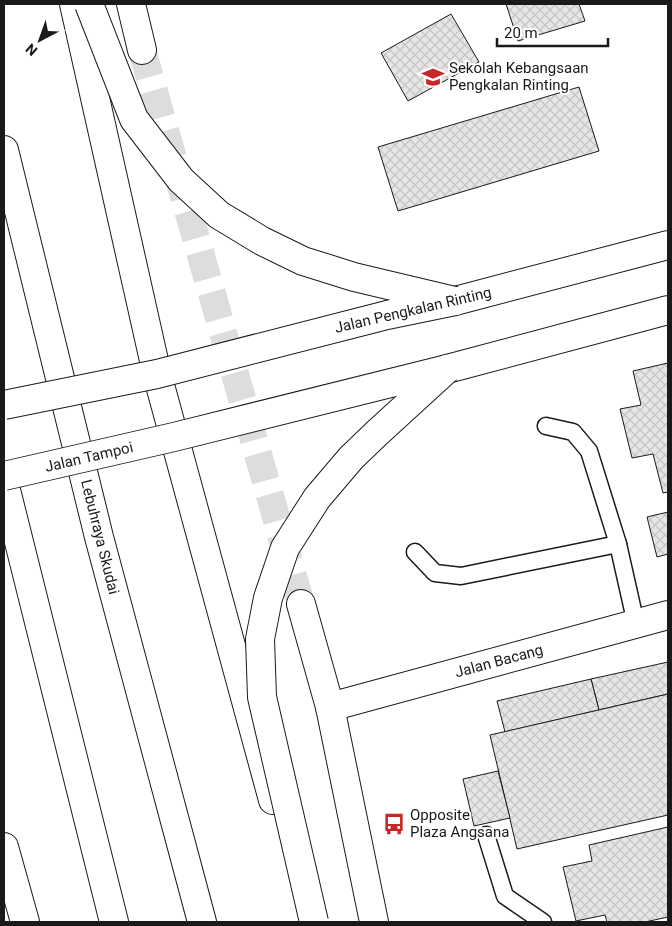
<svg xmlns="http://www.w3.org/2000/svg" width="672" height="926" font-family="Roboto,sans-serif">
	<style>
		.building { fill: url(#building-cross-hatch); stroke: #1a1a1a }
		.lines { fill: none; stroke-linecap: round; stroke-linejoin: round }
		.tertiary-tunnel { stroke: #ddd; stroke-width: 28; stroke-dasharray: 28 14; stroke-linecap: butt }
		.service-casing { stroke: #1a1a1a; stroke-width: 19 }
		.minor-casing { stroke: #1a1a1a; stroke-width: 30 }
		.tertiary-casing { stroke: #1a1a1a; stroke-width: 30 }
		.primary-casing { stroke: #1a1a1a; stroke-width: 30 }
		.trunk-casing { stroke: #1a1a1a; stroke-width: 30 }
		.service { stroke: #fff; stroke-width: 16 }
		.minor { stroke: #fff; stroke-width: 28 }
		.tertiary { stroke: #fff; stroke-width: 28 }
		.primary { stroke: #fff; stroke-width: 28 }
		.trunk { stroke: #fff; stroke-width: 28 }
		.primary-bridge-casing { stroke: #1a1a1a; stroke-width: 30; stroke-linecap: butt }
		.trunk-bridge-casing { stroke: #1a1a1a; stroke-width: 30; stroke-linecap: butt }
		.primary-bridge { stroke: #fff; stroke-width: 28 }
		.trunk-bridge { stroke: #fff; stroke-width: 28 }
		.labels { text-anchor: middle; stroke-width: 4; stroke-linejoin: round; paint-order: stroke }
		.poi-label { font-size: 15px; fill: #1a1a1a; stroke: #fff; text-anchor: start }
		.street-label { font-size: 15px; fill: #1a1a1a; stroke: #fff }
	</style>
	<defs>
		<pattern id="building-cross-hatch" width="8" height="8" patternUnits="userSpaceOnUse" patternTransform="scale(1.25)"><rect width="8" height="8" fill="#e6e6e6"/><path d="M0 0l8 8M0 8l8-8" fill="none" stroke="#c5c5c5"/></pattern>
	</defs>
	<rect width="100%" height="100%" fill="#fff"/>
	<g class="building">
		<polygon points="506,4 579,4 585,21 518,41"/>
		<polygon points="451,14 479,62 408,101 381,53"/>
		<polygon points="579,87 599,151 398,211 378,147"/>
		<polygon points="668,363 668,492 663,493 653,454 632,458 620,409 641,405 633,371"/>
		<polygon points="668,512 668,554 657,557 647,517"/>
		<polygon points="668,662 668,694 599,710 591,679"/>
		<polygon points="591,679 599,710 505,732 497,701"/>
		<polygon points="668,694 668,815 517,849 490,735"/>
		<polygon points="498,771 510,818 474,826 463,779"/>
		<polygon points="668,827 668,917 645,922 607,922 605,915 576,921 563,867 592,861 589,845"/>
	</g>
	<g class="lines">
		<polyline class="tertiary-tunnel" points="142,50 301,604"/>
		<g class="service-casing">
			<g id="service">
				<polyline points="546,426 573,432 589,451 618,544 636,624"/>
				<polyline points="415,552 435,573 461,576 618,544"/>
				<polyline points="486,835 505,896 543,922"/>
			</g>
		</g>
		<g class="minor-casing">
			<polyline id="minor" points="330,707 668,615"/>
		</g>
		<g class="tertiary-casing">
			<g id="tertiary">
				<polyline points="131,4 142,50"/>
				<polyline points="301,604 330,707 374,922"/>
			</g>
		</g>
		<g class="primary-casing">
			<g id="primary">
				<polyline points="455,301 668,245"/>
				<polyline points="447,369 668,310"/>
			</g>
		</g>
		<g class="trunk-casing">
			<g id="trunk">
				<polyline points="74,4 157,374 273,800"/>
				<polyline points="4,150 99,537 202,922"/>
				<polyline points="4,482 114,922"/>
				<polyline points="4,847 25,922"/>
			</g>
		</g>
		<use href="#service" class="service"/>
		<use href="#minor" class="minor"/>
		<use href="#tertiary" class="tertiary"/>
		<use href="#primary" class="primary"/>
		<use href="#trunk" class="trunk"/>
		<g class="primary-bridge-casing">
			<g id="primary-bridge">
				<polyline points="4,405 157,374 387,315 455,301"/>
				<polyline points="4,476 174,437 447,369"/>
			</g>
		</g>
		<g class="trunk-bridge-casing">
			<g id="trunk-bridge">
				<polyline points="89,4 134,119 181,180 219,215 262,241 303,261 354,277 455,301"/>
				<polyline points="314,922 262,697 260,639 268,598 285,548 317,498 351,458 377,433 447,369"/>
			</g>
		</g>
		<use href="#primary-bridge" class="primary-bridge"/>
		<use href="#trunk-bridge" class="trunk-bridge"/>
	</g>
	<defs>
		<g id="school-bare" transform="scale(1.725)"><path d="M0-5L7-2L0 1L-7-2ZM-4 1L0 2.5L4 1V4Q0 6-4 4Z" fill="#c62828" stroke="#fff" stroke-width="2.5" paint-order="stroke"/></g>
		<g id="bus-bare" transform="scale(1.725)"><path d="M-5-6H5V4H4V6H2V4H-2V6H-4V4H-5ZM-3.5-4V0h7V-4ZM-3.5 1.2v1.5H-2V1.2ZM2 1.2v1.5H3.5V1.2Z" fill="#c62828" stroke="#fff" stroke-width="2.5" paint-order="stroke"/></g>
	</defs>
	<g fill-rule="evenodd">
		<use href="#school-bare" x="433" y="77"/>
		<use href="#bus-bare" x="394" y="824"/>
	</g>
	<g class="labels">
		<g class="poi-label">
			<text x="449" y="73">Sekolah Kebangsaan<tspan x="449" dy="17">Pengkalan Rinting</tspan></text>
			<text x="410" y="820">Opposite<tspan x="410" dy="17">Plaza Angsana</tspan></text>
		</g>
		<g class="street-label">
			<text transform="translate(413 310) rotate(-13)" y="5">Jalan Pengkalan Rinting</text>
			<text transform="translate(89 457) rotate(-13)" y="5">Jalan Tampoi</text>
			<text transform="translate(100 537) rotate(76)" y="5">Lebuhraya Skudai</text>
			<text transform="translate(499 661) rotate(-15)" y="5">Jalan Bacang</text>
		</g>
	</g>
	<rect width="672" height="926" fill="none" stroke="#1a1a1a" stroke-width="10"/>
	<g transform="translate(40 40) rotate(221)" stroke="#ffffff" stroke-width="4" paint-order="stroke">
	<path d="M0-4L9 19L0 12L-9 19Z" fill="#1a1a1a"/>
	<text y="-8" font-size="14" font-weight="bold" text-anchor="middle" fill="#1a1a1a">N</text>
	</g>
	<path d="M497 38v8h111v-8" fill="none" stroke="#1a1a1a" stroke-width="2.5"/>
	<text x="504" y="38" font-size="15" fill="#1a1a1a" stroke="#ffffff" stroke-width="4" paint-order="stroke">20 m</text>
</svg>
